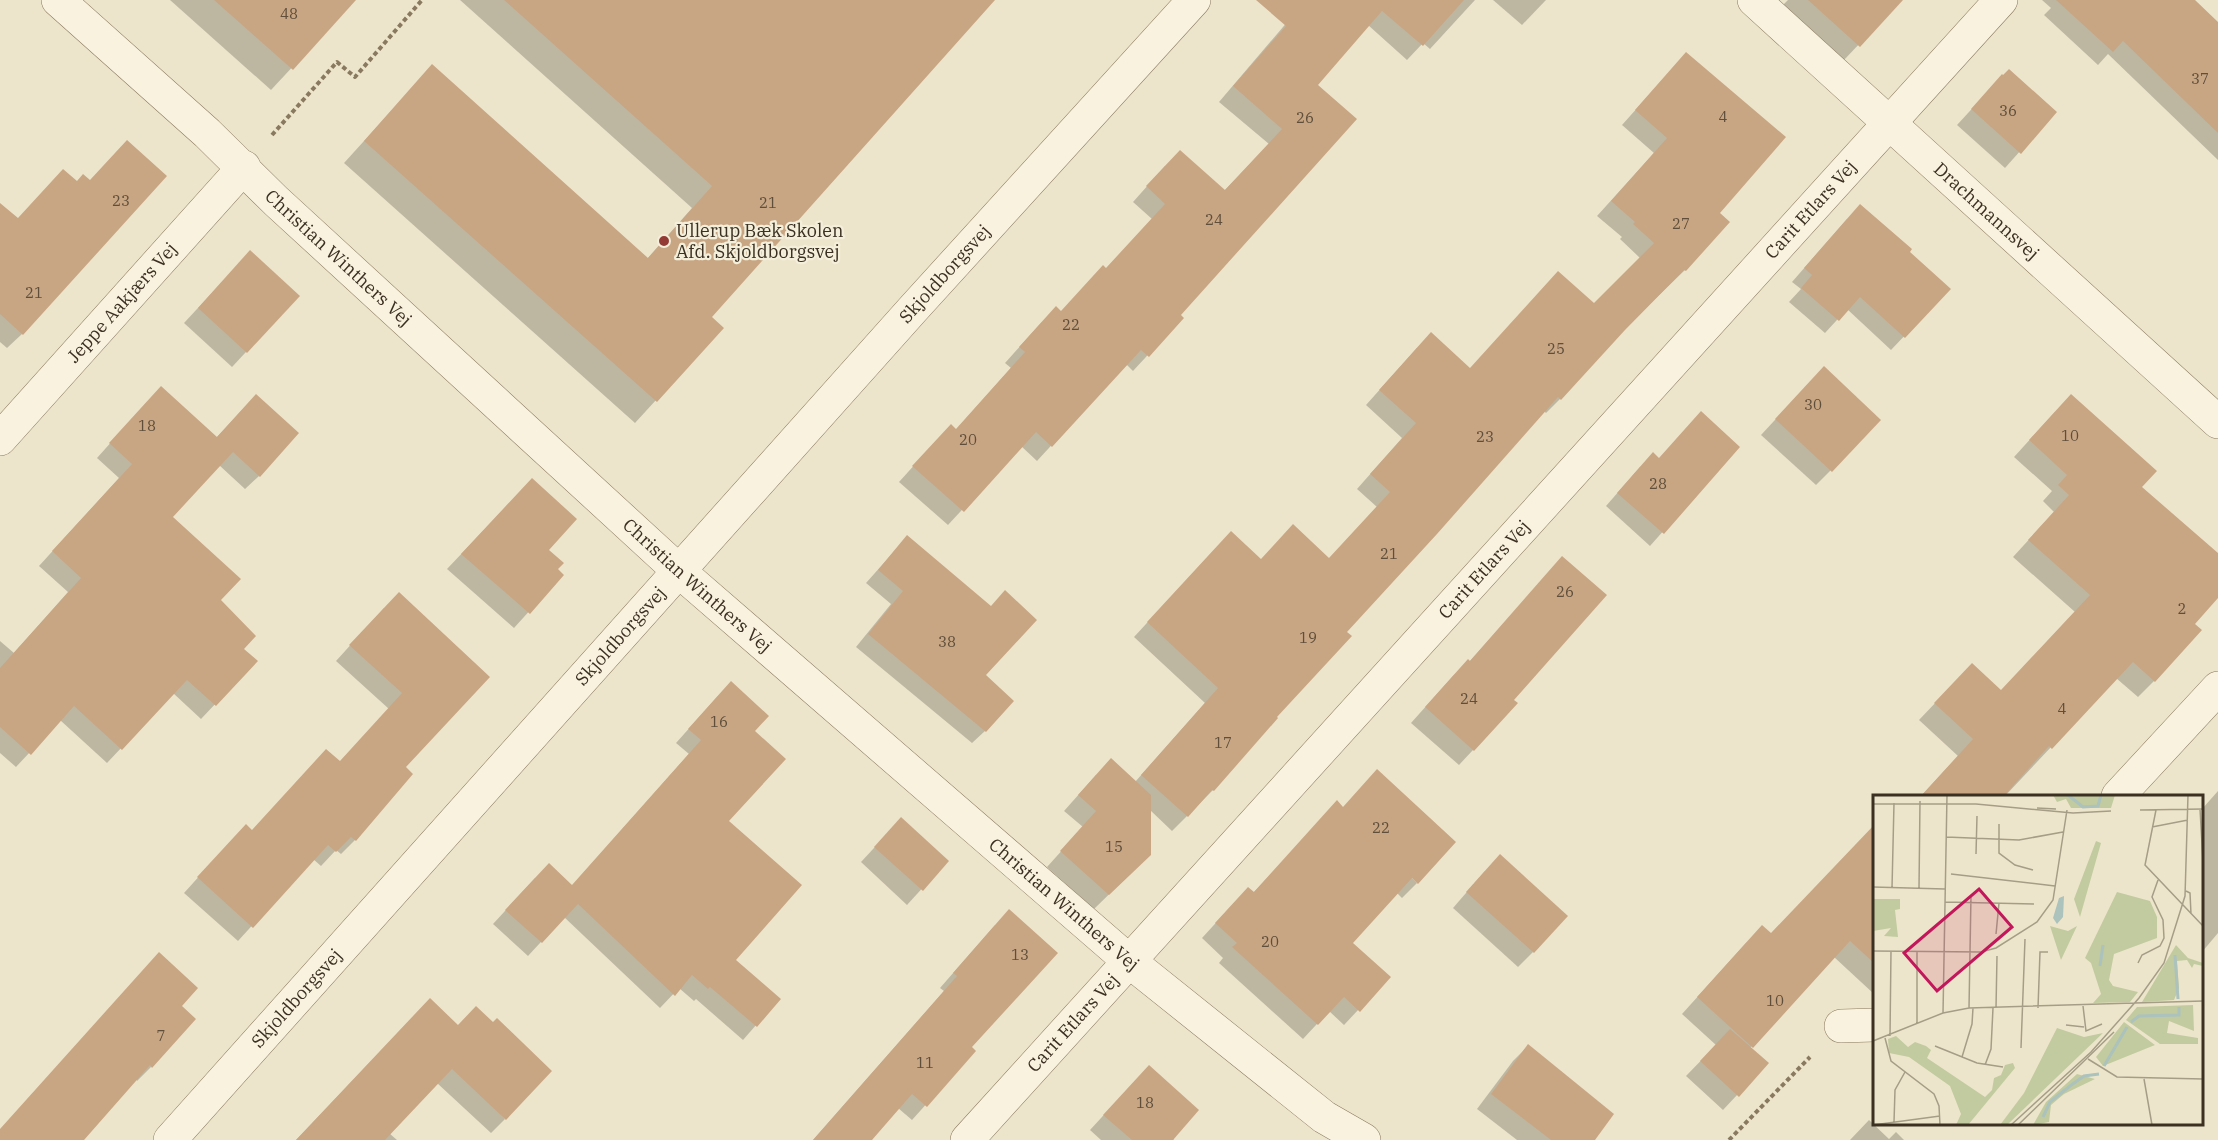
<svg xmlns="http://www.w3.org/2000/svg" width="2218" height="1140" font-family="'IBM Plex Serif',serif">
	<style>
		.shadow { fill: #0003 }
		.building { fill: #c8a684 }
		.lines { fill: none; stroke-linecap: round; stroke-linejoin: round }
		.minor-casing { stroke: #897960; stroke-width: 34 }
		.path { stroke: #897960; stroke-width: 4; stroke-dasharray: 4.5 3; stroke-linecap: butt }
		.minor { stroke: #f8f2de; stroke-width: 33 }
		.poi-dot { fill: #943a34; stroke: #f4efda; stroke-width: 2 }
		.labels { text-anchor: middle; stroke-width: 4.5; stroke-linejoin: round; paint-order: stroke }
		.number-label { font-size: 15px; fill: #5e4e3a }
		.street-label { font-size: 18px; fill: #3b3022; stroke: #f4efda }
		.poi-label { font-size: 18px; fill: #3b3022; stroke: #f4efda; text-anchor: start }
		.inset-river { fill: none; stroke: #abc2bd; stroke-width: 3 }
		.inset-road { fill: none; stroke: #a69d87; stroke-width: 1.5 }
		.view { fill: #c2185b; fill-opacity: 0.15; stroke: #c2185b; stroke-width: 3 }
		.inset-edge { fill: none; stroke: #3b3022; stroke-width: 3 }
	</style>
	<rect width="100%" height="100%" fill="#ede5cb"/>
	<g class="shadow">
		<polygon points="170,0 349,0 352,3 271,90"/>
		<polygon points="460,0 993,0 710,317 722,328 635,423 344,163 432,66 647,259 692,208"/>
		<polygon points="1306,0 1475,0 1430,49 1423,43 1407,60 1368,25 1316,85 1179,315 1182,318 1133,371 1126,364 1037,461 1021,446 948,525 899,482 936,441 955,431 1011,368 1005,363 1041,323 1061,312 1106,269 1152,219 1133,202 1165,166 1224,191 1269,144 1219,102"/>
		<polygon points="1493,0 1546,0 1522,25"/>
		<polygon points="1788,0 1901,0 1844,60 1783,5"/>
		<polygon points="2042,0 2163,0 2218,24 2218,160 2108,54 2098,65 2044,15 2051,8"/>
		<polygon points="1672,69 1718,213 1728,222 1685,270 1624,329 1560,399 1546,413 1544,411 1345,632 1213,790 1172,831 1150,810 1134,870 1094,909 1047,867 1083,827 1064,811 1096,775 1135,782 1205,703 1134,637 1216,548 1260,560 1329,559 1377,507 1357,489 1402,438 1366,405 1417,348 1469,369 1594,305 1640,258 1620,239 1622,237 1597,216 1654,153 1622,125"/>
		<polygon points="2002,76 2055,112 2005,168 1957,125"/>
		<polygon points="1847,219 1908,252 1949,289 1891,350 1847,309 1825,333 1789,302 1801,289 1792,282"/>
		<polygon points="0,221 22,334 7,348 0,342"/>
		<polygon points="236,267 246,352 232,367 184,323"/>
		<polygon points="1809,383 1831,470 1816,485 1761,435"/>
		<polygon points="147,402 216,438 242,410 259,476 245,489 219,465 171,517 218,601 242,649 256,661 201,719 173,693 107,763 60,720 16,767 0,753 0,641 14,653 68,592 39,566 119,478 97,458"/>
		<polygon points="2055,412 2218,555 2218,596 2193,625 2154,681 2138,697 2116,678 2005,796 1921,796 1958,756 1919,720 1956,681 2000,692 2075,612 2013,557 2054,512 2043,501 2052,491 2014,457"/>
		<polygon points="1738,447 1650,546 1606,506 1640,467 1659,459"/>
		<polygon points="517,495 556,570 562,575 514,628 447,569"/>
		<polygon points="907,537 984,675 985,731 972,743 856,647 891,604 866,583"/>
		<polygon points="1562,558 1512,700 1473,750 1459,765 1411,723 1453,676 1469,662"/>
		<polygon points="384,608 488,677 404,767 355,840 341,854 336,850 321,866 313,859 238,941 184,893 232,840 252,831 339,763 389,709 336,661"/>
		<polygon points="718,696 753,731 727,821 734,960 779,999 743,1040 696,999 694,1001 679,988 660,1008 564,917 528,956 493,924 535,878 572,886 689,754 676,743"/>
		<polygon points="2218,791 2218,933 2202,952 2202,809"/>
		<polygon points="1337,803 1417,883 1402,898 1397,893 1351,943 1389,977 1344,1025 1329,1011 1303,1039 1219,963 1223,958 1202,938 1234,903 1253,893"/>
		<polygon points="887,834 947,861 907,905 861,862"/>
		<polygon points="1874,840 1874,994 1834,957 1750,1048 1767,1063 1723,1110 1686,1076 1716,1045 1682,1014 1746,943 1771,935"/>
		<polygon points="1485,871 1533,952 1518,967 1453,908"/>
		<polygon points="995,925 969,1047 974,1051 912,1120 898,1108 870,1140 813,1140 944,991 940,988"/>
		<polygon points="180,1006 151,1067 137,1081 136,1079 82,1140 0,1140 0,1130"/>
		<polygon points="415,1015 505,1119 491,1133 437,1083 389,1133 397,1140 296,1140"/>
		<polygon points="1528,1046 1593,1140 1517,1140 1477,1109 1513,1061"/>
		<polygon points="1134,1082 1172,1138 1174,1140 1101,1140 1090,1130"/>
		<polygon points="1869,1120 1889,1139 1896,1132 1904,1140 1850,1140"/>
	</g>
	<g class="building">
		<polygon points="214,0 356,0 293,70"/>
		<polygon points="504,0 995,0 712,317 724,328 657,402 364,141 432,64 648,258 712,186"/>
		<polygon points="1256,0 1464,0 1423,46 1382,11 1318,85 1357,119 1181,315 1184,318 1149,357 1141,350 1052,447 1036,432 964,512 912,466 951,424 956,429 1025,352 1019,347 1056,306 1061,311 1103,265 1106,268 1165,204 1146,186 1180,150 1225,190 1282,129 1233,86 1286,26"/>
		<polygon points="1808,0 1903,0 1860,47"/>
		<polygon points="2056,0 2195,0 2218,22 2218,133 2123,41 2113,52"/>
		<polygon points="1686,52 1786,137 1720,213 1730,222 1686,271 1684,270 1625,330 1561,400 1558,397 1437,534 1347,632 1352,636 1277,717 1278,718 1214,791 1212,790 1188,817 1141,775 1218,688 1147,622 1231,531 1261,559 1293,524 1329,558 1390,492 1370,474 1416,423 1379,390 1431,332 1470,368 1558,271 1594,303 1654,243 1633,224 1635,222 1611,201 1667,138 1635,110"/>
		<polygon points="2009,69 2057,112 2021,154 1971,109 2002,74 2003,75"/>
		<polygon points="127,140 167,176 23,335 0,314 0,203 18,218 63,169 77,181 83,174 90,180"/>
		<polygon points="1860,204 1912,249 1910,252 1951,289 1905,338 1860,297 1839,321 1801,288 1812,275 1804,268"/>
		<polygon points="250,250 300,296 247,353 198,308"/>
		<polygon points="1824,366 1881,420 1832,472 1775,419"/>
		<polygon points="161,386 217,437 256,394 299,433 260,477 233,452 173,517 241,579 221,600 256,636 244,649 258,661 216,706 187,680 122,750 74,706 31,755 0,727 0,668 81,578 52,551 132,464 109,443"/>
		<polygon points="2071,394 2157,471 2142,487 2218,553 2218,598 2195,624 2202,630 2155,682 2133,662 2052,749 2049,746 2004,796 1921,796 1973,739 1934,703 1972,663 2001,690 2090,595 2028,540 2069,495 2058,485 2067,475 2029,440"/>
		<polygon points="1701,411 1740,447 1664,534 1617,493 1653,452 1659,458"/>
		<polygon points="532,478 577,519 549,550 564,563 558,569 564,575 530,614 461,554"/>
		<polygon points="907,535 991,606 1005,590 1037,620 986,675 1014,701 986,732 868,634 903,591 878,570"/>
		<polygon points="1562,556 1607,595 1514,700 1518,703 1474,751 1425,707 1468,659 1470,661"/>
		<polygon points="399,592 490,677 406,767 413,774 356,841 351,837 336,852 328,845 253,928 197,877 246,824 252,830 326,749 340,761 402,693 349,645"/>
		<polygon points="731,681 769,716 755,731 786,759 729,821 802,885 736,960 781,999 757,1027 710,987 708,989 692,975 675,996 578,904 542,943 505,910 549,863 572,885 701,740 688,729"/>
		<polygon points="1111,758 1151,795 1151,855 1109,895 1060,851 1096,811 1078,795"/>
		<polygon points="1377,769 1456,842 1418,884 1412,878 1353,943 1391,977 1360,1012 1344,997 1318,1025 1232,947 1237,943 1215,923 1248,887 1254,892 1337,800 1343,807"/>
		<polygon points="901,817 949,861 923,891 874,847"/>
		<polygon points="1875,824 1875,964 1850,941 1753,1048 1697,997 1762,925 1771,933"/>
		<polygon points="1500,854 1568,916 1534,953 1466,892"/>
		<polygon points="1009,909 1058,953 972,1047 976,1051 927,1107 912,1094 872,1140 813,1140 957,976 953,973"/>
		<polygon points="159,952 198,988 182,1006 196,1019 152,1068 150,1065 84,1140 0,1140 0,1129"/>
		<polygon points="430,998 458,1025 476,1006 493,1022 497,1018 552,1071 506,1120 452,1069 385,1140 296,1140"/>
		<polygon points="1730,1029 1769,1063 1739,1097 1700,1061"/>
		<polygon points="1528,1044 1614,1114 1595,1140 1551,1140 1491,1094"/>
		<polygon points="1149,1065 1199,1110 1173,1140 1132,1140 1103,1115"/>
	</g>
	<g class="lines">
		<g class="minor-casing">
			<g id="minor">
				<path id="s1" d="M 58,0 L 207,133 L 276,201 L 680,572 L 1129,961 L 1324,1117 L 1364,1140"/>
				<path id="s2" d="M 1754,0 L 2218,422"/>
				<path id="s3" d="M 0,439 L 244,167"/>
				<polyline points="2118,796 2218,688"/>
				<polyline points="1841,1026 1874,1025"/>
				<path id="s4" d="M 170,1140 L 913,309 L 1194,0"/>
				<path id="s5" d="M 967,1140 L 2001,0"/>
			</g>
		</g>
		<g class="path">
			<polyline points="272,135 337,62 355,77 422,0"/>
			<polyline points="1729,1140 1810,1057"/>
		</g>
		<use href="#minor" class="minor"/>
	</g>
	<circle class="poi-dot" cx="664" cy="241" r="6"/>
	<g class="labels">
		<g class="number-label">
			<text x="289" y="19">48</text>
			<text x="2200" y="84">37</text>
			<text x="2008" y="116">36</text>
			<text x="1723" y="122">4</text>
			<text x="1305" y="123">26</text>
			<text x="121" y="206">23</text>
			<text x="768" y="208">21</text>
			<text x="1214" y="225">24</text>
			<text x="1681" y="229">27</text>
			<text x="34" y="298">21</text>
			<text x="1071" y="330">22</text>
			<text x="1556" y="354">25</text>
			<text x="1813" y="410">30</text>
			<text x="147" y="431">18</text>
			<text x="2070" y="441">10</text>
			<text x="1485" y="442">23</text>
			<text x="968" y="445">20</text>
			<text x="1658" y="489">28</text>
			<text x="1389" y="559">21</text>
			<text x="1565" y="597">26</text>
			<text x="2182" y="614">2</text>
			<text x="1308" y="643">19</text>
			<text x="947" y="647">38</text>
			<text x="1469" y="704">24</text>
			<text x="2062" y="714">4</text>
			<text x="719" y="727">16</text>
			<text x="1223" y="748">17</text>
			<text x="1381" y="833">22</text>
			<text x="1114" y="852">15</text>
			<text x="1270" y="947">20</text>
			<text x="1020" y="960">13</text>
			<text x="1775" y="1006">10</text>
			<text x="161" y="1041">7</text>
			<text x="925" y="1068">11</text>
			<text x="1145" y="1108">18</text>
		</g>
		<g class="street-label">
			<text dy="6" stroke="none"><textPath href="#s5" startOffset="1256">Carit Etlars Vej</textPath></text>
			<text dy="6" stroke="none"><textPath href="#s2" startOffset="314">Drachmannsvej</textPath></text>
			<text dy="6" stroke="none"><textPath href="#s1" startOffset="381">Christian Winthers Vej</textPath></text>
			<text dy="6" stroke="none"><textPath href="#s4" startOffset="1162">Skjoldborgsvej</textPath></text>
			<text dy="6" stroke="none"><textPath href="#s3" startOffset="183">Jeppe Aakjærs Vej</textPath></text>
			<text dy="6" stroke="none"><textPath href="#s5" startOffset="770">Carit Etlars Vej</textPath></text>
			<text dy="6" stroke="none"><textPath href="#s1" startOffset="867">Christian Winthers Vej</textPath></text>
			<text dy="6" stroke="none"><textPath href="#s4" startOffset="676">Skjoldborgsvej</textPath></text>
			<text dy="6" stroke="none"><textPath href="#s1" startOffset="1353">Christian Winthers Vej</textPath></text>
			<text dy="6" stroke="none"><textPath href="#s4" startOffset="190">Skjoldborgsvej</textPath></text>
			<text dy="6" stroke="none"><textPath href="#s5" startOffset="158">Carit Etlars Vej</textPath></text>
		</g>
		<g class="poi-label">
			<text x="676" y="237">Ullerup Bæk Skolen<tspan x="676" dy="21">Afd. Skjoldborgsvej</tspan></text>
		</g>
	</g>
	<g transform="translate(1873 795)">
		<rect width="330" height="330" fill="#ede5cb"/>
		<path d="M 180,0 L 242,0 L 238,13 L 198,13 L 193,4 L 184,7 ZM 223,46 L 228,48 L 207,122 L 201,104 ZM 244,97 L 277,106 L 284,122 L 284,143 L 241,159 L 236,185 L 240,191 L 265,197 L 257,207 L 220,208 L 228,199 L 218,168 L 212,163 ZM 0,104 L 27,104 L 27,114 L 22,115 L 25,142 L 11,141 L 18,133 L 0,136 ZM 177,131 L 195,136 L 204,131 L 188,165 ZM 303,150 L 315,163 L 330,168 L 330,171 L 321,169 L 319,173 L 314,165 L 304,166 L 306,193 L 301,205 L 269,207 ZM 320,210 L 321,236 L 296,226 L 294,238 L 325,243 L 325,249 L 287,249 L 253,225 L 264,212 ZM 251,227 L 282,250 L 230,271 L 223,262 ZM 184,233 L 211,242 L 230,238 L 134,330 L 127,330 L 151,298 ZM 23,241 L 35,252 L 42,247 L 53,251 L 58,255 L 54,263 L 112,302 L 119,295 L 121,283 L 128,280 L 132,270 L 140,268 L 142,273 L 95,330 L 83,330 L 88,319 L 77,291 L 36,262 L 16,258 L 15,244 ZM 204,279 L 222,284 L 191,299 L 178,310 L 176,327 L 160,330 L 173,307 Z" fill="#c2cb9f"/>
		<path d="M 191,101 L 190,122 L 184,129 L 180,123 L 186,103 Z" fill="#abc2bd"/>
		<path class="inset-river" d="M 195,0 L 210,12 L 225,11 L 228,0M 302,160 L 305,204M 227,171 L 230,150M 258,227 L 266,221 L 306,220 L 306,212M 231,271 L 254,232M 170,322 L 177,307 L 197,291 L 211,281 L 226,279"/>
		<path class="inset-road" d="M 0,9 L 103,9 L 200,18 L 238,16M 164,13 L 183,14M 327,14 L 330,67M 267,15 L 330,14M 283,15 L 272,70 L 330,131M 126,29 L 126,58 L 142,70 L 160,75M 279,32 L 315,25M 73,42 L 146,45 L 190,37M 103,59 L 104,21M 78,79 L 182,91M 0,92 L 72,94M 19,93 L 21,8M 46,93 L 47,6M 313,96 L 317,98 L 318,119M 72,107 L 161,109M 123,139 L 126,108M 0,156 L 108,157 L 123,153 L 164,127 L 180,105 L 194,15M 265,168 L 269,160 L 287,151 L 291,143 L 290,125 L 279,102 L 285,85M 210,211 L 213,236 L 229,229M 96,213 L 98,100M 123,213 L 124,161M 165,213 L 167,157 L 175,157M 70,218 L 74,0M 44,229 L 44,157M 193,230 L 211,232M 17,241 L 18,156M 12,243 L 18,266 L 61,299 L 66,311 L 67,330M 0,246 L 70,218 L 96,213 L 330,206M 62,251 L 104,268 L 130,272M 148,253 L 152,144M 89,262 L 99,229 L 100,213M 215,264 L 244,282 L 330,284M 112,270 L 118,254 L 120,213M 271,284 L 279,330M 21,327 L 22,295 L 32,277M 0,330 L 67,321M 138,330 L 218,257 L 266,203 L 291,168 L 312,101 L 315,0M 145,330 L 241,237"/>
		<path class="view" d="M 106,94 L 139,132 L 64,196 L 31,158 Z"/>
		<rect width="330" height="330" class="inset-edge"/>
	</g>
</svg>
